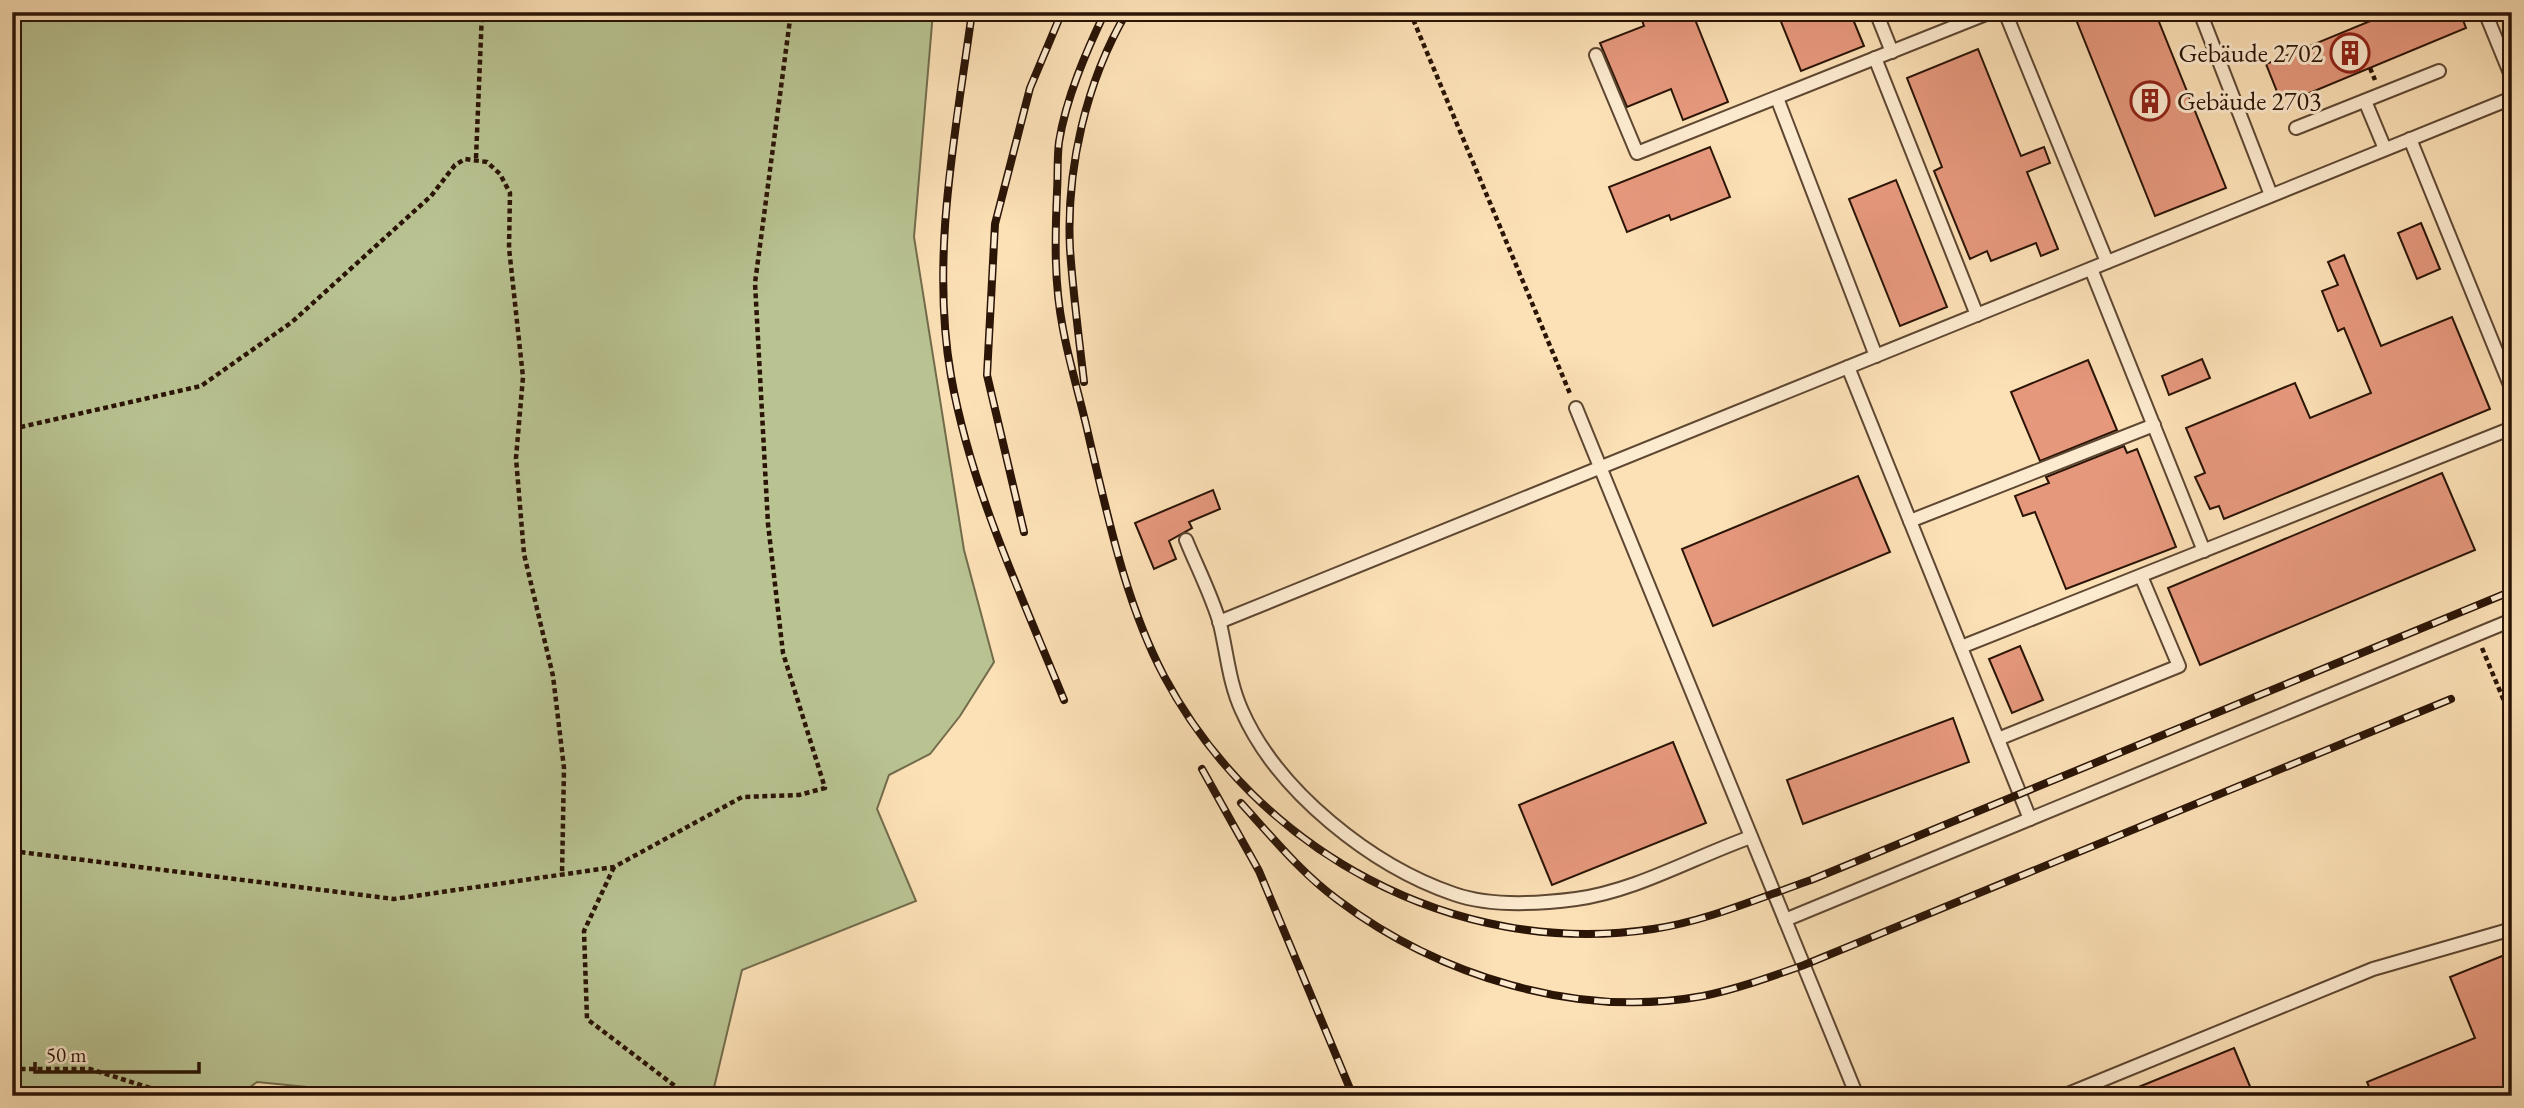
<svg xmlns="http://www.w3.org/2000/svg" width="2524" height="1108" font-family="'EB Garamond',serif">
	<style>
		.green { fill: #b9c392; stroke: #726c4c; stroke-width: 2 }
		.building { fill: #e6987d; stroke: #2a1406; stroke-width: 2 }
		.lines { fill: none; stroke-linecap: round; stroke-linejoin: round }
		.lane-casing { stroke: #5e4732; stroke-width: 16 }
		.path { stroke: #2a1406; stroke-width: 4.5; stroke-dasharray: 5 3.5; stroke-linecap: butt }
		.lane { stroke: #fdebd0; stroke-width: 12 }
		.rail-casing { stroke: #2a1406; stroke-width: 8 }
		.rail { stroke: #fdebd0; stroke-width: 5; stroke-dasharray: 16; stroke-linecap: butt }
		.labels { text-anchor: middle; stroke-width: 6; stroke-linejoin: round; paint-order: stroke }
		.poi-label { font-size: 26px; fill: #2a1406; stroke: #fdebd0; text-anchor: end }
	</style>
	<rect width="100%" height="100%" fill="#fce0b6"/>
	<filter id="stains"><feTurbulence type="fractalNoise" baseFrequency=".00286" numOctaves="4"/><feColorMatrix values="0 0 0 0 .2 0 0 0 0 .09 0 0 0 0 .02 0 0 0 .5 -.17"/></filter>
	<radialGradient id="worn" r=".72"><stop offset=".6" stop-color="#630" stop-opacity="0"/><stop offset="1" stop-color="#630" stop-opacity=".3"/></radialGradient>
	<polygon class="green" points="12,12 933,12 914,237 964,550 994,662 960,716 930,754 889,775 877,809 916,901 742,970 712,1096 399,1096 257,1082 238,1096 12,1096"/>
	<g class="building">
		<polygon points="1639,12 1692,12 1728,102 1683,120 1671,89 1627,107 1600,43 1644,26"/>
		<polygon points="1777,12 1850,12 1864,46 1801,71"/>
		<polygon points="2073,12 2155,12 2226,188 2155,216"/>
		<polygon points="2392,12 2460,12 2466,28 2300,97 2298,93 2280,99 2266,64"/>
		<polygon points="1978,49 2021,156 2044,147 2050,163 2027,172 2058,249 2041,256 2036,243 1991,261 1987,251 1970,259 1934,171 1942,167 1907,78"/>
		<polygon points="1710,147 1730,197 1671,220 1669,215 1627,232 1609,187"/>
		<polygon points="1896,180 1947,307 1900,326 1849,199"/>
		<polygon points="2421,223 2440,269 2417,279 2398,233"/>
		<polygon points="2344,255 2381,346 2452,317 2490,409 2224,519 2219,506 2210,509 2195,477 2205,473 2186,428 2295,383 2310,418 2371,393 2344,328 2338,331 2322,291 2338,285 2328,262"/>
		<polygon points="2202,359 2210,378 2169,395 2162,376"/>
		<polygon points="2088,360 2117,430 2040,461 2011,392"/>
		<polygon points="2124,446 2127,453 2137,449 2176,547 2066,589 2035,512 2023,516 2015,496 2049,483 2046,477"/>
		<polygon points="2442,473 2475,550 2200,665 2168,588"/>
		<polygon points="1858,476 1890,552 1713,626 1682,549"/>
		<polygon points="1213,490 1220,509 1189,522 1192,528 1169,541 1176,559 1154,569 1135,523"/>
		<polygon points="2020,646 2043,700 2012,713 1989,659"/>
		<polygon points="1953,718 1969,762 1803,824 1787,780"/>
		<polygon points="1673,742 1706,823 1552,885 1519,805"/>
		<polygon points="2512,952 2512,1096 2373,1096 2367,1082 2475,1038 2450,977"/>
		<polygon points="2234,1048 2254,1096 2119,1096 2119,1095"/>
	</g>
	<g class="lines">
		<g class="lane-casing">
			<g id="lane">
				<polyline points="1876,12 1892,52"/>
				<polyline points="2005,12 2107,262"/>
				<polyline points="2200,12 2271,195"/>
				<polyline points="2485,12 2512,78"/>
				<polyline points="1596,55 1637,153 1991,12"/>
				<polyline points="1875,58 1977,315"/>
				<polyline points="1777,98 1876,356"/>
				<polyline points="2365,101 2385,149"/>
				<polyline points="2296,128 2439,71"/>
				<polyline points="2410,139 2512,390"/>
				<polyline points="2091,269 2204,551"/>
				<polyline points="1848,367 2030,819"/>
				<polyline points="1576,408 1857,1096"/>
				<polyline points="1910,521 2154,425"/>
				<path d="M 1186,540 C 1197,567 1212,596 1220,624 C 1227,653 1229,683 1242,711 C 1278,792 1372,866 1454,894 C 1491,907 1538,904 1576,899 C 1636,891 1694,857 1751,837"/>
				<polyline points="1219,622 2512,98"/>
				<polyline points="1961,647 2512,428"/>
				<polyline points="1998,739 2179,666 2141,576"/>
				<polyline points="1785,920 2512,620"/>
				<polyline points="2063,1096 2373,969 2512,929"/>
			</g>
		</g>
		<g class="path">
			<polyline points="1410,12 1571,396"/>
			<polyline points="2370,68 2375,80"/>
			<polyline points="476,158 482,12"/>
			<polyline points="12,429 201,386 292,322 431,196 455,165 465,159 487,162 500,174 510,193 509,248 523,377 516,458 524,554 553,676 564,768 562,875"/>
			<polyline points="2482,648 2512,720"/>
			<polyline points="12,851 394,899 614,867 742,797 799,795 825,788 783,653 768,524 755,283 791,12"/>
			<polyline points="614,867 584,931 587,1019 675,1086 681,1096"/>
			<polyline points="12,1069 90,1069 176,1096"/>
		</g>
		<use href="#lane" class="lane"/>
		<g class="rail-casing">
			<g id="rail">
				<path d="M 972,12 C 956,131 930,256 951,376 C 971,489 1021,594 1064,700"/>
				<path d="M 1105,12 C 1086,52 1066,98 1059,142 C 1057,158 1058,176 1057,192 C 1055,239 1054,283 1063,329 C 1070,367 1082,404 1090,442 C 1109,521 1126,604 1164,676 C 1257,851 1455,959 1653,929 C 1707,921 1759,898 1811,880 L 2512,591"/>
				<path d="M 1084,382 C 1079,338 1073,293 1070,249 C 1066,169 1086,81 1127,12"/>
				<polyline points="1024,532 987,375 995,224 1030,88 1062,12"/>
				<polyline points="1202,769 1259,871 1353,1096"/>
				<path d="M 1241,803 C 1272,837 1301,873 1338,900 C 1439,976 1577,1019 1703,996 C 1737,989 1770,977 1804,965 L 2451,699"/>
			</g>
		</g>
		<use href="#rail" class="rail"/>
	</g>
	<defs>
		<g id="building-ring" transform="scale(2.0125)"><circle r="9.5" fill="#fdebd0" stroke="#8f2418" stroke-width="1.5"/><path d="M-4-6H4V6H1V3H-1V6H-4ZM-2.5-4.3h1.7v1.8h-1.7ZM.8-4.3h1.7v1.8H.8ZM-2.5-1h1.7V.8h-1.7ZM.8-1h1.7V.8H.8Z" fill="#8f2418"/></g>
	</defs>
	<g fill-rule="evenodd">
		<use href="#building-ring" x="2350" y="53"/>
		<use href="#building-ring" x="2150" y="101"/>
	</g>
	<g class="labels">
		<g class="poi-label">
			<text x="2323" y="62">Gebäude 2702</text>
			<text x="2177" y="110" text-anchor="start">Gebäude 2703</text>
		</g>
	</g>
	<rect width="2524" height="1108" fill="none" stroke="#fce0b6" stroke-width="42"/>
	<rect x="14" y="14" width="2496" height="1080" fill="none" stroke="#2a1406" stroke-width="3.5"/>
	<rect x="21" y="21" width="2482" height="1066" fill="none" stroke="#2a1406" stroke-width="2"/>
	<path d="M35 1062v10h164v-10" fill="none" stroke="#2a1406" stroke-width="3.5"/>
	<text x="46" y="1062" font-size="21" fill="#2a1406" stroke="#fdebd0" stroke-width="5" paint-order="stroke">50 m</text>
	<rect width="100%" height="100%" filter="url(#stains)"/>
	<rect width="100%" height="100%" fill="url(#worn)"/>
</svg>
